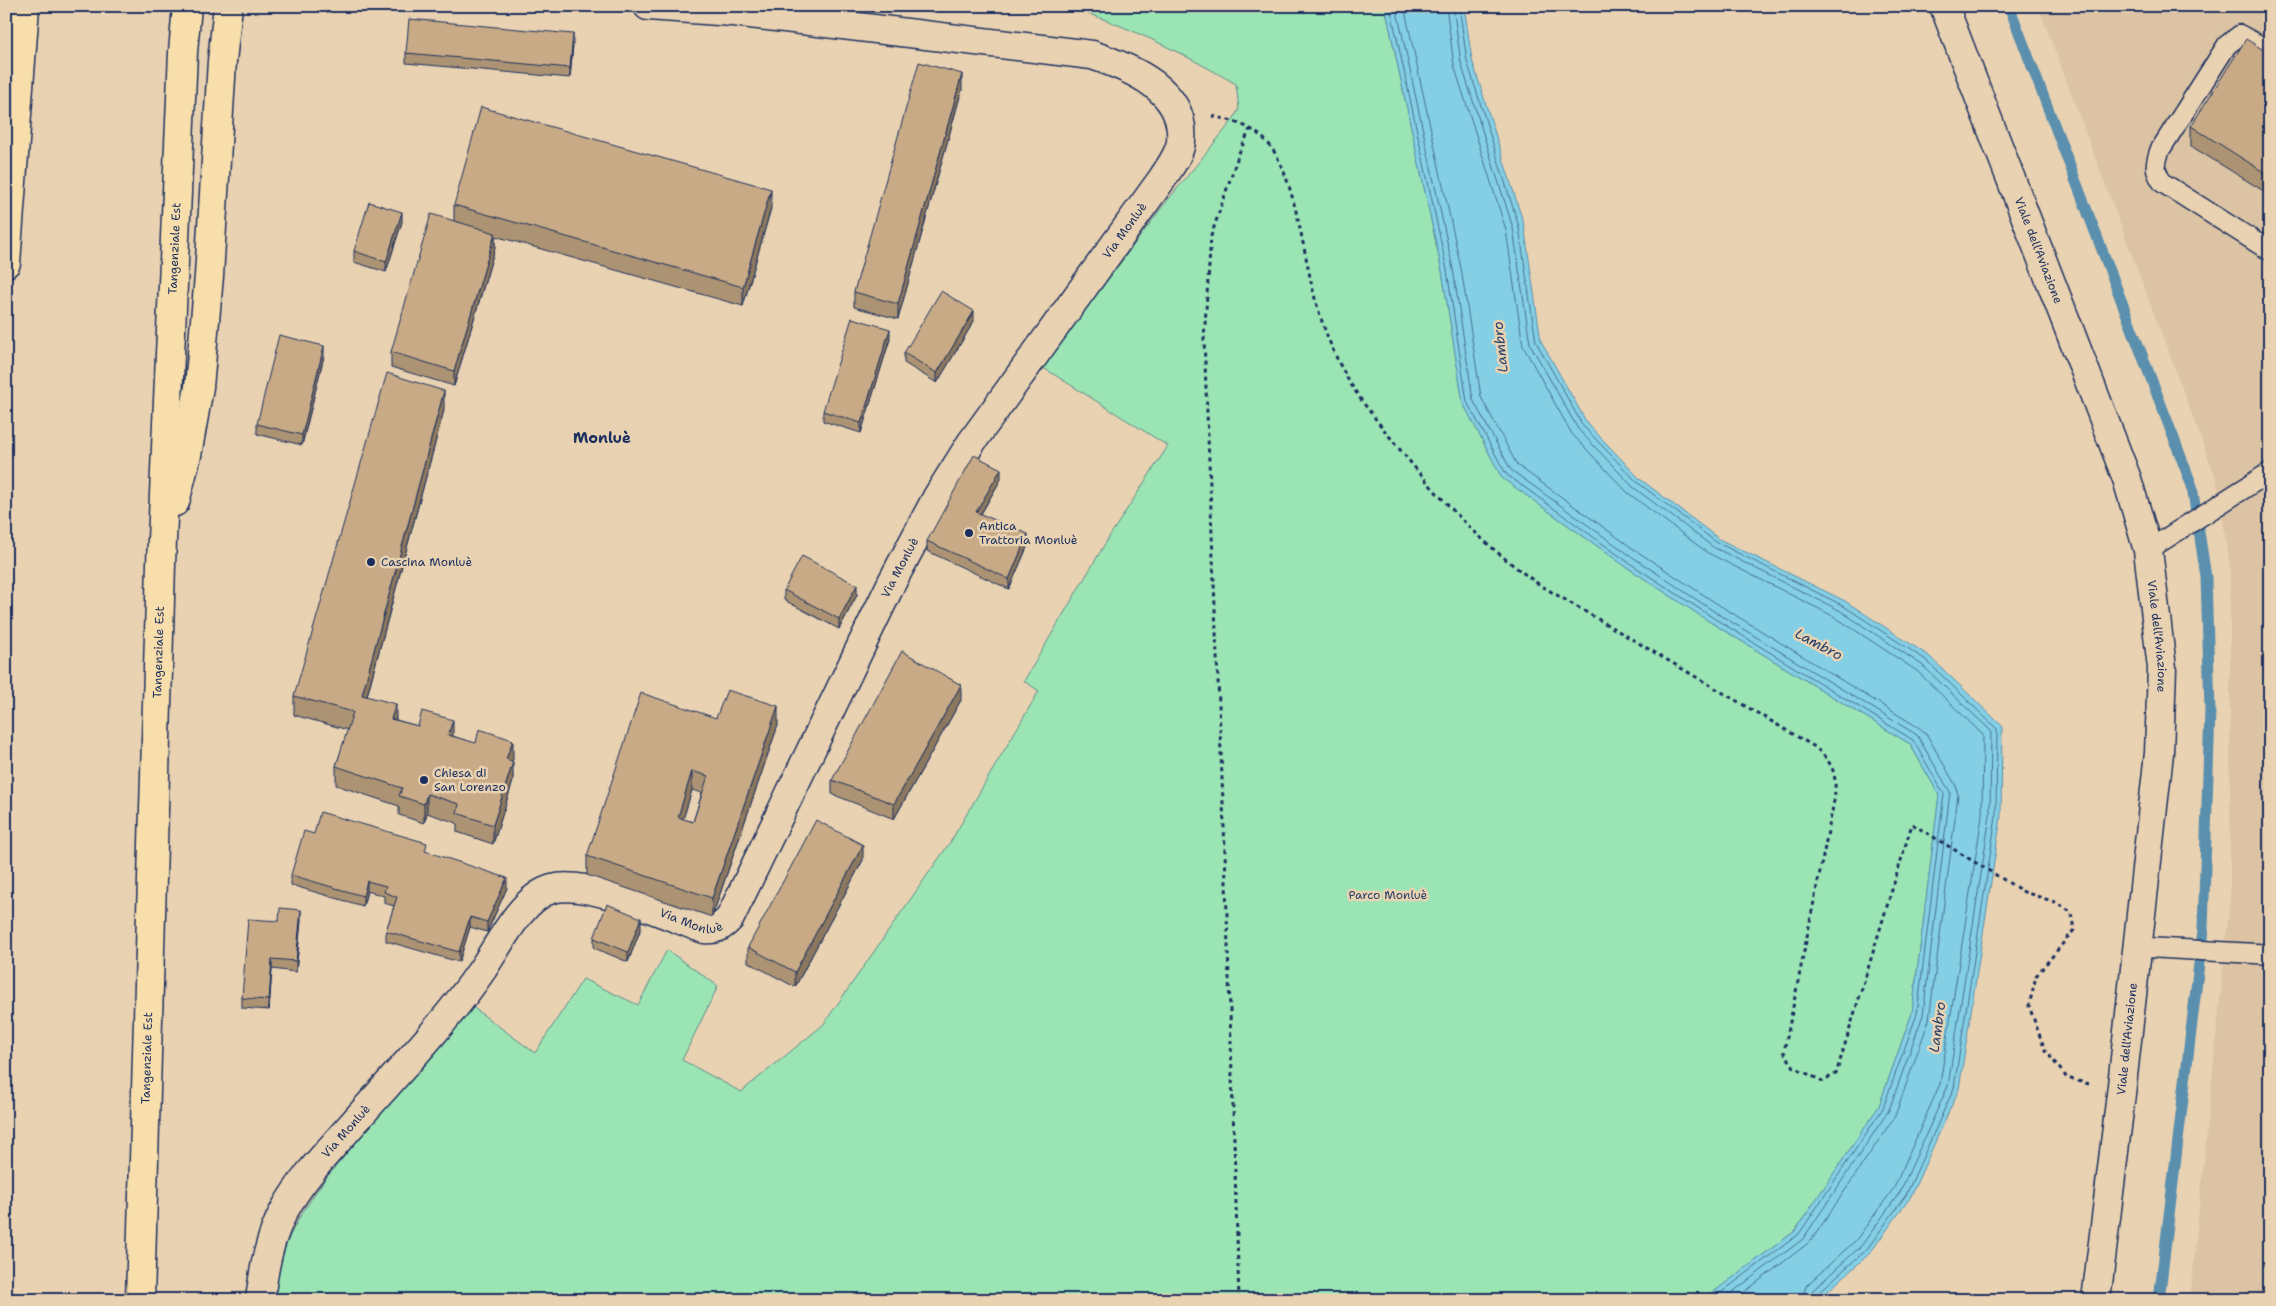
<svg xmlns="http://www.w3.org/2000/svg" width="2276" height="1306" font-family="'Shantell Sans',sans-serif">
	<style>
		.built { fill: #dbc3a4 }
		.green { fill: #9be5b4; stroke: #5b8a89 }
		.water { fill: #84cfe3; stroke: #5a8fae }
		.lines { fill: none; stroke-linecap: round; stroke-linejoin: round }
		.shore { stroke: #456f93; stroke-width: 1 }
		.stream { stroke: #5a8fae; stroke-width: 11 }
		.service-casing { stroke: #1b2f5e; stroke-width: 22 }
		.minor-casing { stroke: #1b2f5e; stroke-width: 31 }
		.motorway-casing { stroke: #1b2f5e; stroke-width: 31 }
		.path { stroke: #1b2f5e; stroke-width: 3; stroke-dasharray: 4 4; stroke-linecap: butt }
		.service { stroke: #e9d2b2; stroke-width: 19 }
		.minor { stroke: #e9d2b2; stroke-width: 28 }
		.motorway { stroke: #f8deab; stroke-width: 28 }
		.wall { fill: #ac9373; stroke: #1b2f5e; fill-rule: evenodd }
		.shaded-wall { fill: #8c785e; stroke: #1b2f5e }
		.building { fill: #c8ab86; stroke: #1b2f5e; fill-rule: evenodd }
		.poi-dot { fill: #1b2f5e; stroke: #e9d2b2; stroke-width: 2 }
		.labels { text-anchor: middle; stroke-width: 5; stroke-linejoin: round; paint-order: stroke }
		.street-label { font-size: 12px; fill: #1b2f5e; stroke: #e9d2b2 }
		.poi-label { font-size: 12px; fill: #1b2f5e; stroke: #e9d2b2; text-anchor: start }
		.park-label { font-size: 12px; fill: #284167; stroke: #e9d2b2 }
		.water-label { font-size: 14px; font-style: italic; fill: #263f6b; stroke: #e9d2b2 }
		.quarter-label { font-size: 15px; font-weight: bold; fill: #1b2f5e; stroke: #e9d2b2 }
	</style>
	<rect width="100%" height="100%" fill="#e9d2b2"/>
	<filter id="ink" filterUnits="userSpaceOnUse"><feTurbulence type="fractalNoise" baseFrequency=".02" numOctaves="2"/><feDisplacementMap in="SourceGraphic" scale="10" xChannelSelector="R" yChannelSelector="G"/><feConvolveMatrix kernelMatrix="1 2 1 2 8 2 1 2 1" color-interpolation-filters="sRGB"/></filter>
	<g filter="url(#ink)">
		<polygon class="built" points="2038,6 2270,6 2270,1300 2190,1300 2230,899 2230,566 2217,481"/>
		<path class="green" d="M 1064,6 L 1385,6 L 1442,271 L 1463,403 L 1502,478 L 1625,566 L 1710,622 L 1910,744 L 1939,795 L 1912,1013 L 1879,1106 L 1795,1231 L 1703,1300 L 275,1300 C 275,1252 299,1215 326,1178 L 471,1006 L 535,1053 L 583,979 L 638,1005 L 667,950 L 718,986 L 682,1060 L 741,1092 L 823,1025 L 951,841 L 1039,691 L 1024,681 L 1109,537 L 1168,446 L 1042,367 L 1163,206 L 1233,120 L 1239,109 L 1236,84 C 1181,52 1125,24 1064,6 Z"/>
		<polygon class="water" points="1385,6 1464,6 1472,60 1524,225 1541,341 1587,423 1640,479 1719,539 1845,601 1929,656 2002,726 2001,817 1959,1089 1910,1198 1870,1253 1818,1300 1703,1300 1795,1231 1879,1106 1912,1013 1939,795 1910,744 1710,622 1625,566 1502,478 1463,403 1442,271"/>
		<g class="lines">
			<g class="shore">
				<polyline points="1390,6 1447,270 1467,402 1506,474 1628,562 1712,617 1913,740 1944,794 1917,1014 1883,1108 1799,1234 1711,1300"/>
				<polyline points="1396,6 1453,269 1473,400 1511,470 1631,556 1715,612 1917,735 1950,792 1923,1015 1889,1110 1803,1239 1722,1300"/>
				<polyline points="1404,6 1461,268 1481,397 1517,465 1635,550 1719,605 1921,729 1927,735 1956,786 1958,795 1929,1020 1895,1116 1811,1241 1734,1300"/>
				<polyline points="1446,6 1454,65 1506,230 1523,346 1572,434 1628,493 1708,553 1835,617 1917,671 1983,735 1982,816 1940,1084 1894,1188 1856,1240 1806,1286 1802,1300"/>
				<polyline points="1453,6 1461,63 1513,228 1530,344 1578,429 1633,487 1713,547 1839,610 1922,665 1991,731 1990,816 1948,1086 1900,1192 1862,1245 1813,1290 1809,1300"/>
				<polyline points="1459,6 1467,61 1519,227 1536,342 1583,426 1637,482 1716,542 1842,605 1926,660 1997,729 1996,817 1954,1088 1906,1195 1867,1249 1817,1294 1816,1300"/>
			</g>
			<polyline class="stream" points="2009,6 2192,486 2206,577 2210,710 2203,930 2159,1300"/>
			<g class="service-casing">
				<g id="service">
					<path d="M 2270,51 L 2240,35 L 2227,45 L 2160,150 C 2155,164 2154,171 2163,183 L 2270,251"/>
					<polyline points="2148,550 2270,472"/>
					<polyline points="2138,947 2264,954"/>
				</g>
			</g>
			<g class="minor-casing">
				<g id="minor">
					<path id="s1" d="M 1944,6 L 2127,479 L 2148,550 L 2162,668 L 2159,753 L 2121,1094 L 2096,1300"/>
					<path id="s2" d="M 260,1300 C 264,1268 269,1238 285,1209 C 302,1179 325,1155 348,1129 C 393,1077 443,1027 482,970 C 499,945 522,897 552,889 C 589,879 668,916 704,929 C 716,930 722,927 730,918 L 892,582 L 937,497 L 971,443 L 1162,179 C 1169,168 1180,154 1181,141 C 1186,90 1131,68 1092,55 L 733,12 L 648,6"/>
				</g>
			</g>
			<g class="motorway-casing">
				<g id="motorway">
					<polyline points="6,263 25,6"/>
					<polyline points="175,502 187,455 199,387 209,276 222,61 228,6"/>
					<path id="s3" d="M 140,1300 L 161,564 L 183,52 L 187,6"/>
				</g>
			</g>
			<g class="path">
				<path d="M 1212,116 C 1231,120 1252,126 1266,141 C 1295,171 1304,260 1316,302 C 1323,327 1333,353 1346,376 C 1360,401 1379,423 1397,446 C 1441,500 1482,545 1540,585 L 1815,747 C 1835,765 1837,775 1834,801 L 1784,1052 L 1794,1067 L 1822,1081 L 1836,1074 L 1912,824 L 2024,892 L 2055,902 L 2071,912 L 2074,930 L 2036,976 L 2029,1006 L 2045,1050 L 2067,1078 L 2089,1084"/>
				<polyline points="1239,1300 1225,851 1204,339 1211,236 1239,153 1250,129"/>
			</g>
			<use href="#service" class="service"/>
			<use href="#minor" class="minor"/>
			<use href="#motorway" class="motorway"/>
		</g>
		<g class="wall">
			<polygon points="573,44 570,78 406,63 406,53"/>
			<polygon points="2270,54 2270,195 2191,146 2191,126"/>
			<polygon points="962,89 898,319 854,307 854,292"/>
			<polygon points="454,205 771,208 743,306 495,236 495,248 454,386 391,367 391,352 454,221"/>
			<polygon points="402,222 386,272 354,262 354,251"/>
			<polygon points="974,321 937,383 904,363 904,353"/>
			<polygon points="890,339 861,433 823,421 823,411"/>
			<polygon points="324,356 302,445 257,434 257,424"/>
			<polygon points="444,410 367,696 396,720 453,736 513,759 512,761 513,781 493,844 457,832 457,823 427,813 424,823 399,815 399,806 336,785 336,766 348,730 294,715 294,696"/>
			<polygon points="1001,479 981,514 1028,545 1009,589 927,551 927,541"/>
			<polygon points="784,590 857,595 839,629 784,600"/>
			<polygon points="961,700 894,819 832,794 832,780"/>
			<path d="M 716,718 L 778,725 L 712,917 L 587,875 L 587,856 ZM 692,790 L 702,793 L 693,822 L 683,819 Z"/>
			<polygon points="427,852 507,888 487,932 470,927 459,962 386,941 386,931 394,906 384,903 384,896 367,891 363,906 291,885 291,875"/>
			<polygon points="863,860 795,987 748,962 748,947"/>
			<polygon points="301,920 296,972 272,969 269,1010 242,1008 242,998 279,921"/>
			<polygon points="641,928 628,962 594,948 594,938"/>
		</g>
		<g class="shaded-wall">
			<polygon points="573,34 573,44 570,78 570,68"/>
			<polygon points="962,74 962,89 898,319 898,304"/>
			<polygon points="771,189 771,208 743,306 743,287"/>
			<polygon points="402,212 402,222 386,272 386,262"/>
			<polygon points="495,233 495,248 454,386 454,371"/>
			<polygon points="974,311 974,321 937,383 937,373"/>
			<polygon points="890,329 890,339 861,433 861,423"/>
			<polygon points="324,346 324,356 302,445 302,435"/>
			<polygon points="444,391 444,410 362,714 362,695"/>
			<polygon points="1001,469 1001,479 976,522 976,512"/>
			<polygon points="1028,534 1028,545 1009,589 1009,579"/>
			<polygon points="857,585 857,595 839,629 839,619"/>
			<polygon points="961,685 961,700 894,819 894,804"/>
			<polygon points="396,704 396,723 391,719"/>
			<polygon points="778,706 778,725 712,917 712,898"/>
			<polygon points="453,720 453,739 448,735"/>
			<polygon points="513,740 513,759 506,778 506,759"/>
			<polygon points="513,762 513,781 493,844 493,825"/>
			<polygon points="692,771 692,790 678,836 678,817"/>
			<polygon points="427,794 427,813 424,823 424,804"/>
			<polygon points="863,845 863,860 795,987 795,972"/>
			<polygon points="507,878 507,888 487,932 487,922"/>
			<polygon points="367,881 367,891 363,906 363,896"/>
			<polygon points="301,910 301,920 296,972 296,961"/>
			<polygon points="470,917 470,927 459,962 459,952"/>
			<polygon points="641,918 641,928 628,962 628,952"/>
			<polygon points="272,959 272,969 269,1010 269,1000"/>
		</g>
		<g class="building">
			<polygon points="409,19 573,34 570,68 406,53"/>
			<polygon points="2246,39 2270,54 2270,176 2191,126"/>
			<polygon points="919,62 962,74 898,304 854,292"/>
			<polygon points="481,107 771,189 743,287 454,205"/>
			<polygon points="369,202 402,212 386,262 354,251"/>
			<polygon points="431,214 495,233 454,371 391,352"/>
			<polygon points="941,291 974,311 937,373 904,353"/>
			<polygon points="852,318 890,329 861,423 823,411"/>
			<polygon points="279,335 324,346 302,435 257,424"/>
			<polygon points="387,373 444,391 362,695 396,704 391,719 418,726 422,711 453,720 448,735 476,743 479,729 513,740 506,759 513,762 493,825 457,813 459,804 427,794 424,804 399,796 402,788 336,766 353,712 294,696"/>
			<polygon points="974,455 1001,469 976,512 1028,534 1009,579 927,541"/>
			<polygon points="802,556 857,585 839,619 784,590"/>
			<polygon points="902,651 961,685 894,804 832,780"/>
			<path d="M 727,690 L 778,706 L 712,898 L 587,856 L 641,693 L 716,718 ZM 692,771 L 708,776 L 693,822 L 678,817 Z"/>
			<polygon points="320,812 427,843 425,851 507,878 487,922 470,917 459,952 386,931 397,897 384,892 386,886 367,881 363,896 291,875 304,831 314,834"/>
			<polygon points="816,820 863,845 795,972 748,947"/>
			<polygon points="607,904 641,918 628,952 594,938"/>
			<polygon points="280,908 301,910 296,961 272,959 269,1000 242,998 248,919 279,921"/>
		</g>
	</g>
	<g class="poi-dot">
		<circle cx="969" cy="533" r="5"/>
		<circle cx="371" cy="562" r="5"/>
		<circle cx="424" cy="780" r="5"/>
	</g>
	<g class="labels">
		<g class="street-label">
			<text dy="4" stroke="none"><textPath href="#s2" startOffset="1498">Via Monluè</textPath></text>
			<text dy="4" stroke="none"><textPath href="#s3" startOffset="1052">Tangenziale Est</textPath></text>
			<text dy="4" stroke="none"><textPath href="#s1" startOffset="262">Viale dell'Aviazione</textPath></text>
			<text dy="4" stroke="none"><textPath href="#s2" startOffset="1092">Via Monluè</textPath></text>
			<text dy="4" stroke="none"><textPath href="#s1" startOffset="668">Viale dell'Aviazione</textPath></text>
			<text dy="4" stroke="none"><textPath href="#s3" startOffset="648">Tangenziale Est</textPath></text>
			<text dy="4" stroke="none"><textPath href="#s2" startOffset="659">Via Monluè</textPath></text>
			<text transform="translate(2127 1039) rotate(-84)" y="4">Viale dell'Aviazione</text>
			<text dy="4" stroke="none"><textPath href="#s3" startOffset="242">Tangenziale Est</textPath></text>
			<text dy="4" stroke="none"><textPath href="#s2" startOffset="194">Via Monluè</textPath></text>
		</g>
		<g class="poi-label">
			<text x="979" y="530">Antica<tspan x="979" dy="14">Trattoria Monluè</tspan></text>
			<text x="381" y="566">Cascina Monluè</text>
			<text x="434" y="777">Chiesa di<tspan x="434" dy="14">San Lorenzo</tspan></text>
		</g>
		<g class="park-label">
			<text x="1388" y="899">Parco Monluè</text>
		</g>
		<g class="water-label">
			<text transform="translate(1500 347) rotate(-96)" y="5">Lambro</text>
			<text transform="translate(1819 644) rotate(28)" y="5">Lambro</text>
			<text transform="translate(1937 1027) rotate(-82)" y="5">Lambro</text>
		</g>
		<g class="quarter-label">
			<text x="602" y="443">Monluè</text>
		</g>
	</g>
	<rect width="2276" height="1306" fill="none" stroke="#e9d2b2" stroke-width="25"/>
	<rect x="12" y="12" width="2251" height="1281" fill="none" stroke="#1b2f5e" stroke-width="2" filter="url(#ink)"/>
</svg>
